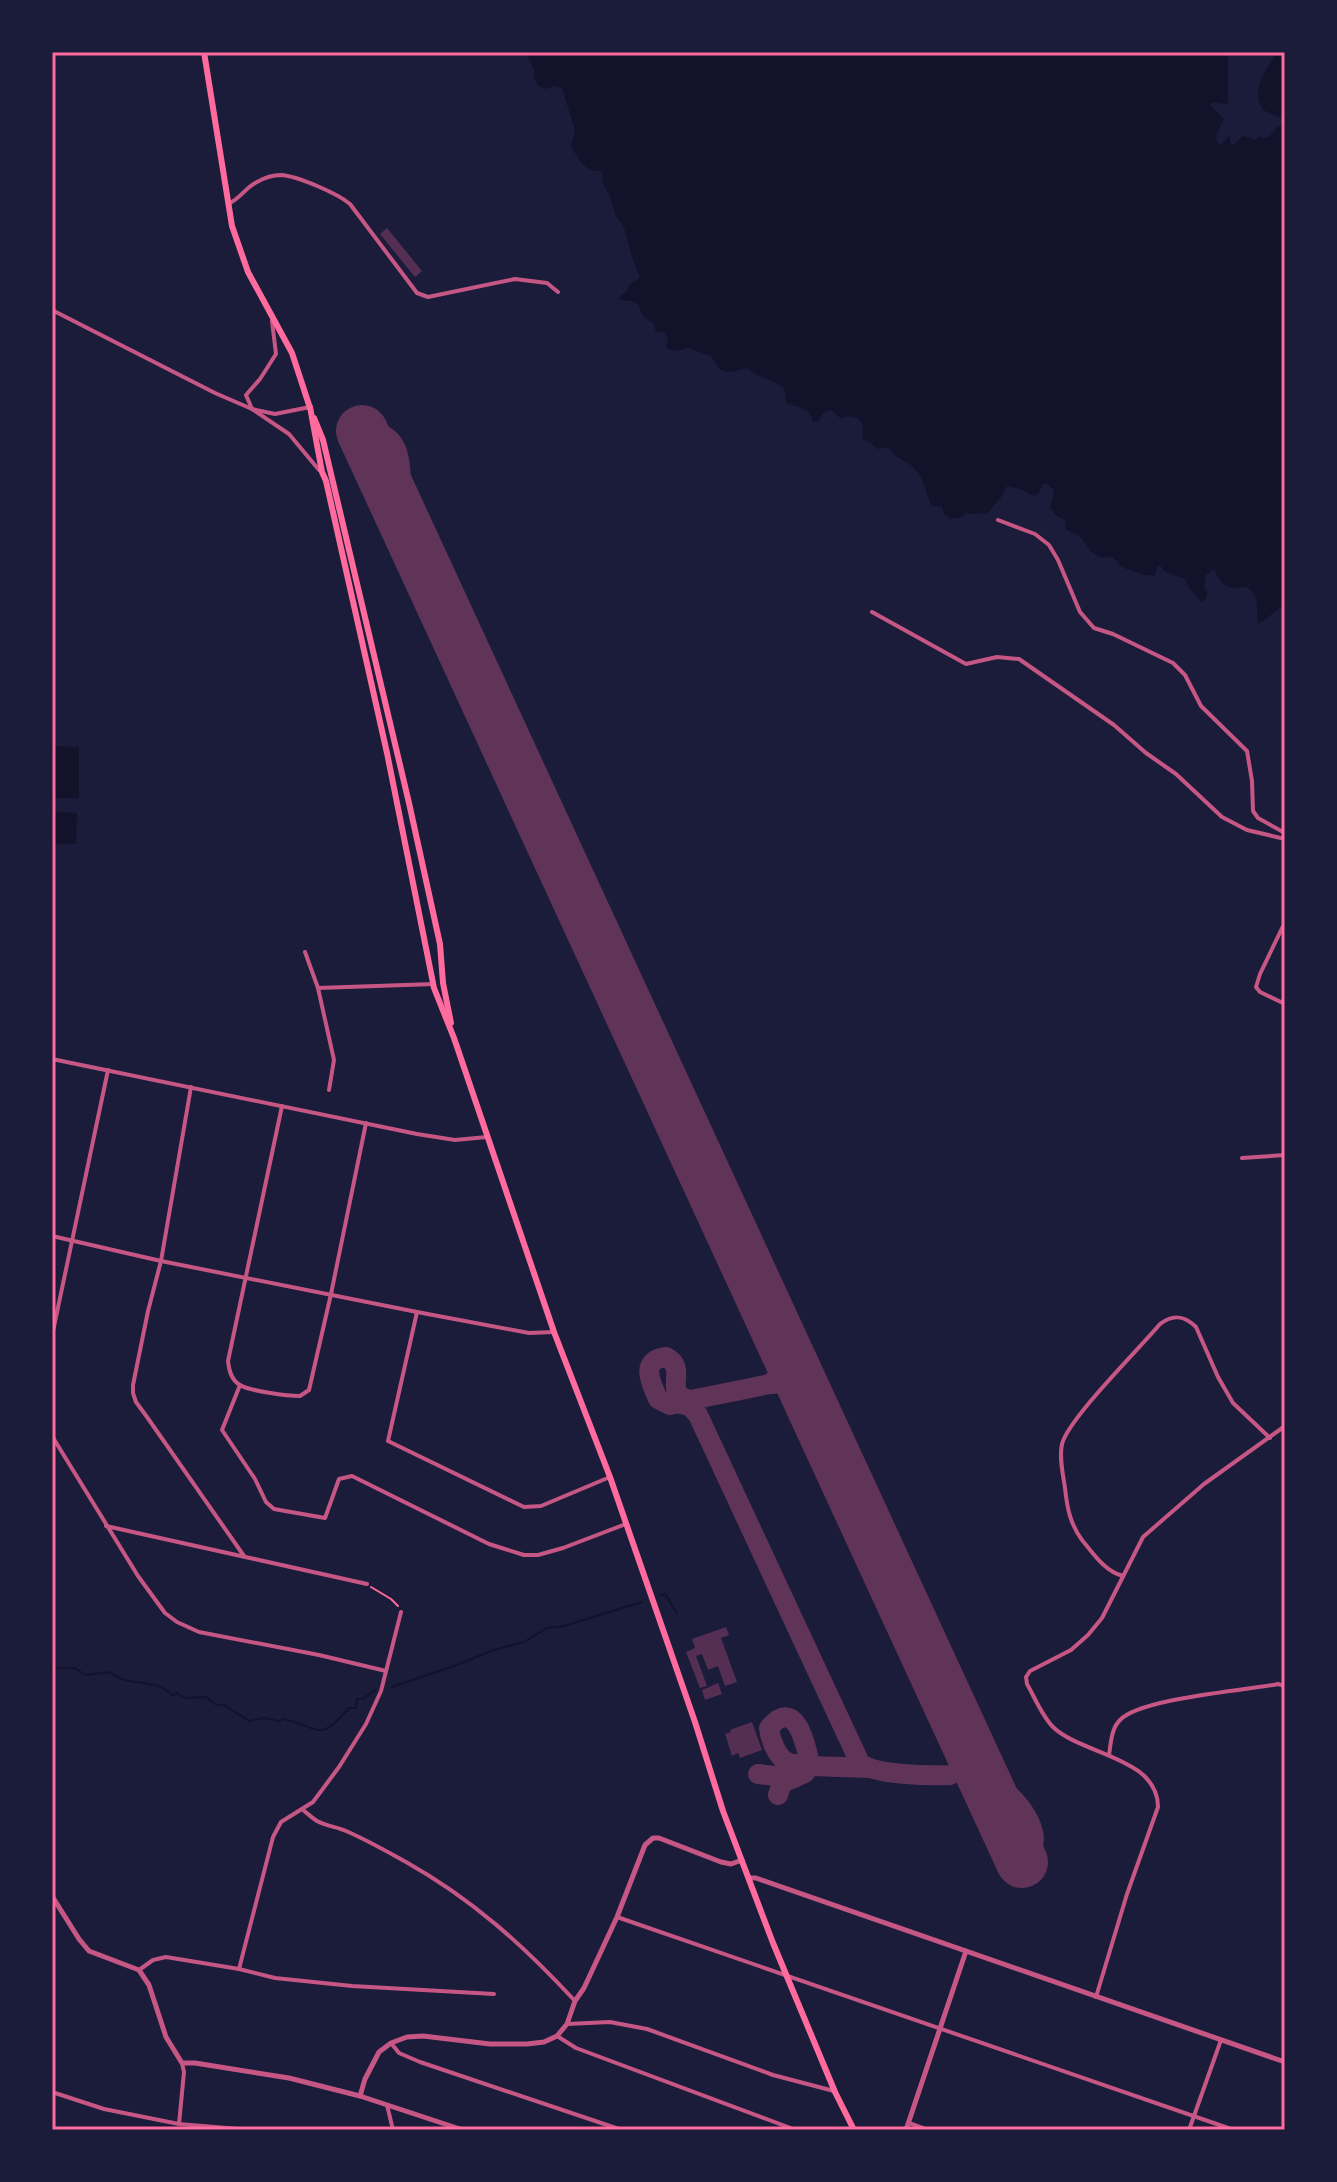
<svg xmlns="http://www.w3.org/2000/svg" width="1337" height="2182" font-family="Ubuntu,sans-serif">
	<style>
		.water { fill: #12122b }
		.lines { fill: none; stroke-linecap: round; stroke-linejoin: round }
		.stream { stroke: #12122b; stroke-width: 2 }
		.taxiway { stroke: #603358; stroke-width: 20 }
		.runway { stroke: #603358; stroke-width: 52 }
		.building { fill: #542f53 }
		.path { stroke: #ff6b9d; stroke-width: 2 }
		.minor { stroke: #c65784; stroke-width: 4 }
		.tertiary { stroke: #c65784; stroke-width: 5 }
		.secondary { stroke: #ff6b9d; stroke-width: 6 }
		.neatline { fill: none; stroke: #ff6b9d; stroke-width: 3 }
	</style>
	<rect width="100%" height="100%" fill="#1b1b3a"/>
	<g class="water">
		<path d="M 526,52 L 1228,52 L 1228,103 L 1224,104 L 1213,102 L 1210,105 L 1224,119 L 1216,135 L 1217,142 L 1221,145 L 1229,136 L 1232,146 L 1243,136 L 1256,140 L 1259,136 L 1265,138 L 1270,136 L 1277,127 L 1285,125 L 1285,604 L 1259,624 C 1253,609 1264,600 1247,587 C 1226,589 1222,587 1214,569 L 1206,575 L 1204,588 L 1207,592 L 1207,597 L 1202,602 L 1189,588 L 1185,579 L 1164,571 L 1160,565 L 1157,567 L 1155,575 C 1144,577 1130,570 1120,566 L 1118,562 L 1111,556 C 1093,562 1090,547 1079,536 C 1076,534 1069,531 1066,530 L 1065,520 L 1058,517 L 1050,508 L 1054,490 L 1048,484 L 1043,483 L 1039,493 L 1034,496 L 1021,489 L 1007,486 L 1000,499 L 987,513 L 972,514 L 965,513 L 962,517 L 950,519 L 944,513 L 942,507 L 933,506 L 930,503 C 926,489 921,471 908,463 C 898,457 895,457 888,447 L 877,449 L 869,441 L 862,439 C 867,422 858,413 840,418 L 833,411 L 829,410 L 822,414 L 819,421 L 813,422 C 812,419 811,415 809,413 C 805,407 792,406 786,402 L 784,388 C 772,379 758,378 747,368 C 728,373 720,376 712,357 C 705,353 696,352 689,347 C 681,350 673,353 666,347 L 668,339 L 665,332 L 656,332 L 654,324 L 644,317 L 638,305 L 631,301 L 620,300 L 619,297 L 626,292 L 630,284 L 640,278 L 632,257 L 624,227 L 616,216 L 610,196 L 602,182 L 603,174 L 600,171 C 583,171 579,159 571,146 L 575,130 L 562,88 L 554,86 L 546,89 L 539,86 L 533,77 L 535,72 Z"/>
		<path d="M 1278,52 L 1285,52 L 1285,120 L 1263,110 C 1250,88 1266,70 1278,52 Z"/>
		<polygon points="52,746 79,747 79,798 52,798"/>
		<polygon points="52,812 77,813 76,844 52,844"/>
	</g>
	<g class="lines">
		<g class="stream">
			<polyline points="661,1595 665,1594 677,1613"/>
			<path d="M 52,1668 L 75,1668 L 85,1675 L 109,1672 C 131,1689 155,1676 173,1696 L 177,1693 L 185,1698 L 206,1697 L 215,1704 L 226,1706 L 249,1721 L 264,1718 L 280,1721 L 283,1719 C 321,1727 318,1744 349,1708 L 356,1708 L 357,1699 L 363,1699 L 375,1690"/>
			<polyline points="392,1687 454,1666 491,1651 524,1642 547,1628 564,1626 642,1602"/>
		</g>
		<g class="taxiway">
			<path d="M 387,485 L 370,465 L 358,455 L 358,443 C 364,435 370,431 380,434 C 406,442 400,484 401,504 C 402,513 404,521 407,529"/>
			<polyline points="770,1384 781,1374 787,1351"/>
			<path d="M 687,1401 L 670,1405 L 658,1399 C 651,1383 639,1360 666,1357 C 690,1369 660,1394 691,1400 L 770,1384 C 788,1382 796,1386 809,1400"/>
			<path d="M 677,1403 L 690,1406 L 698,1415 L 860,1763 C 875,1775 930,1776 950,1775 C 965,1769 967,1757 967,1743"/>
			<path d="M 978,1768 C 990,1781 1005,1789 1016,1802 C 1030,1817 1048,1852 1016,1857 L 1004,1847 L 1002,1819"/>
			<polyline points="758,1774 794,1778 782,1783 778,1795"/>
			<path d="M 794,1778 L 805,1773 L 810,1764 C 806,1746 796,1695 769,1728 C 770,1739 777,1757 787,1762 C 797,1767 851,1767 866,1768"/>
		</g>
		<polyline class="runway" points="362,431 1022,1862"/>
	</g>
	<g class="building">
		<polygon points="387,228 422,271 415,277 380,234"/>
		<polygon points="726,1627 729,1635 721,1638 737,1682 725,1686 718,1666 708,1670 702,1654 696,1656 707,1686 700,1688 686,1652 695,1648 692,1639"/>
		<polygon points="718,1683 722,1694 705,1700 702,1690"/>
		<polygon points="752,1722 762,1750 740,1758 738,1753 732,1756 725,1734 731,1732 730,1730"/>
	</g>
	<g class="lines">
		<polyline class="path" points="371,1587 391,1599 398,1606"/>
		<g class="minor">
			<path d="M 228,204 C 240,199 245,188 257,182 C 264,178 273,175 281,175 C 297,176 337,193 350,204 L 417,293 L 428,297 L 515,279 L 547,283 L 558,292"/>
			<polyline points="52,310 215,393 252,409 275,414 310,407"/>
			<polyline points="272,321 276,354 260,379 246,395 252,409 289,434 319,470"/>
			<polyline points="998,520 1035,534 1049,545 1058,560 1080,612 1094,628 1113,634 1173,663 1185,675 1201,706 1247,751 1252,781 1253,811 1258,818 1285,833"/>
			<polyline points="872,612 966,664 997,657 1019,659 1114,725 1146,753 1176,774 1222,817 1247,830 1285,839"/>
			<polyline points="1285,922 1260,974 1256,987 1260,992 1285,1004"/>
			<polyline points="305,952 318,988 334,1060 329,1090"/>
			<polyline points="318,988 434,984"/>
			<polyline points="52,1059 417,1134 455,1140 487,1137"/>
			<polyline points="191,1087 161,1261 148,1311 133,1385 133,1393 136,1402 147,1417 244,1556"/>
			<path d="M 282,1106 L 228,1361 C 229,1370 231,1380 240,1385 C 249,1391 288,1396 300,1396 L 309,1390 L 331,1294 L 366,1123"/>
			<polyline points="1242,1158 1285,1155"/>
			<polyline points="52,1236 161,1261 417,1312 529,1333 554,1332"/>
			<polyline points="417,1312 388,1441 524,1507 541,1506 610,1477"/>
			<polyline points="52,1336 108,1070"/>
			<polyline points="240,1385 222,1430 255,1479 266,1502 274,1509 325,1518 339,1479 352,1476 489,1544 524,1555 538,1555 563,1548 626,1524"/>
			<polyline points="52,1436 138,1576 165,1613 177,1622 199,1632 319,1655 386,1671"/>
			<polyline points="106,1526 367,1584"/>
			<path d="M 1123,1576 C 1105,1572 1093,1553 1082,1540 C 1070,1524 1067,1507 1065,1488 C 1063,1474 1059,1458 1062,1444 C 1068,1419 1140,1348 1160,1324 C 1173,1314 1184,1315 1196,1327 L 1218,1377 L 1233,1403 L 1270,1438"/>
			<path d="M 1109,1755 C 1111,1743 1111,1729 1120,1720 C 1141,1698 1244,1691 1278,1684 L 1285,1686"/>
			<path d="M 303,1810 C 307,1813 312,1818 317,1821 C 326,1826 337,1827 346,1831 C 367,1840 386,1851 406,1862 C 472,1899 523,1945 575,2001"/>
			<polyline points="617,1917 1234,2130"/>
			<polyline points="239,1969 273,1837 281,1822 313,1802 339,1767 366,1724 381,1691 401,1612"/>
			<polyline points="139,1970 153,1960 166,1957 239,1969 275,1978 352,1986 494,1994"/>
			<path d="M 1096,1997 L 1127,1894 L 1158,1807 C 1158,1757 1082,1755 1053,1727 C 1042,1716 1035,1698 1027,1684 L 1026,1677 L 1030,1671 L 1071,1650 L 1088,1635 L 1102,1618 L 1143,1537 L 1204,1484 L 1285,1426"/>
			<polyline points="567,2024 610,2022 647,2029 773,2075 834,2091"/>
			<polyline points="557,2036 576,2048 796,2130"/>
			<polyline points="391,2043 399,2053 420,2062 622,2130"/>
			<polyline points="52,2092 104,2109 179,2124 251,2130"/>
			<polyline points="387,2105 393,2130"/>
			<polyline points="909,2123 928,2130"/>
			<polyline points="179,2124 184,2072 182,2063"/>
			<polyline points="1189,2130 1221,2040"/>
		</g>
		<g class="tertiary">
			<polyline points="749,1878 756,1878 1285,2062"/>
			<polyline points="52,1896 79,1939 89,1951 139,1970 149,1985 166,2037 182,2063 195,2063 289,2078 360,2096 463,2130"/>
			<polyline points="360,2096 365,2079 379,2052 391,2043 407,2037 423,2036 490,2044 527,2044 544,2042 557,2036 567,2024 575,2001 584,1988 617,1917 645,1845 653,1838 659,1838 721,1862 731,1864 742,1860"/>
			<polyline points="906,2130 966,1951"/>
		</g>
		<g class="secondary">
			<polyline points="204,52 232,226 248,272 292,353 310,408"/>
			<polyline points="310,407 322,472 326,481 387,753 434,988 454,1038 554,1332 610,1477 695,1722 723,1811 773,1943 835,2092 854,2130"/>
			<polyline points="314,418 323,440 409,803 440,944 443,983 451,1023"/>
		</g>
	</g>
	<rect width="1337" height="2182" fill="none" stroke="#1b1b3a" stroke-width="108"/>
	<rect x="54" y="54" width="1229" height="2074" class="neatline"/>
</svg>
